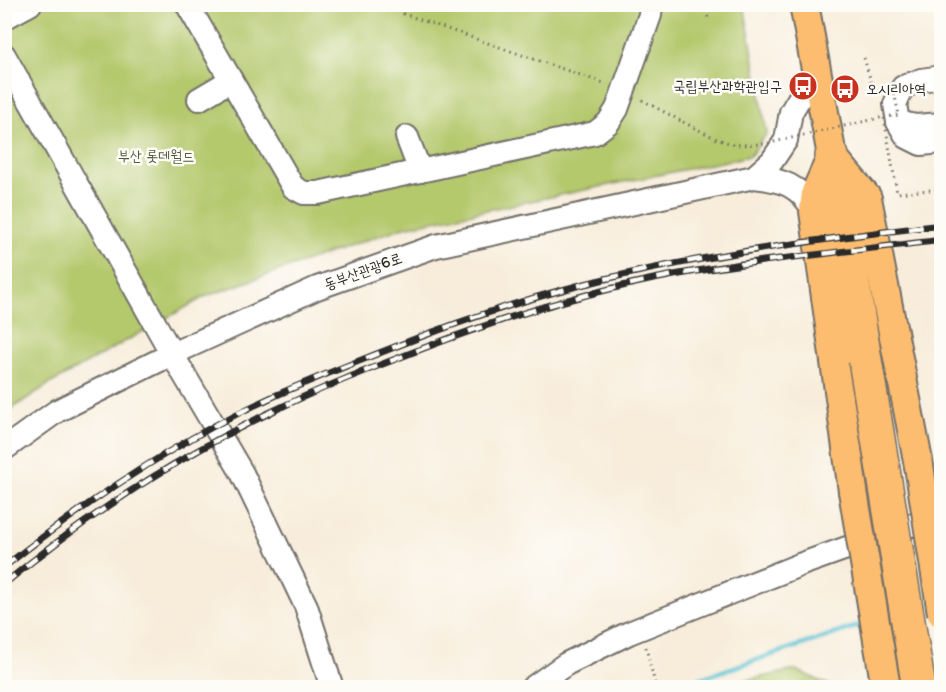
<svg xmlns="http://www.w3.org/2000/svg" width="946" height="692" font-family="'Balsamiq Sans','Poor Story',sans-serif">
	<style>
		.green { fill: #b4c86c; stroke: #707a4c; stroke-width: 1.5 }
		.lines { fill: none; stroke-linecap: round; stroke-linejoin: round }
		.stream { stroke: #5ac3d5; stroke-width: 5 }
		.minor-casing { stroke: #736f69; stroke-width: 26 }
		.major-casing { stroke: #736f69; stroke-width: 32 }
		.highway-casing { stroke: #736f69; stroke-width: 36 }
		.path { stroke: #736f69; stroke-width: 3; stroke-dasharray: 1.5 4.5; stroke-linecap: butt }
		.minor { stroke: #fff; stroke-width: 22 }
		.major { stroke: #fcbd6f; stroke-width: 28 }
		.highway { stroke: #fcbd6f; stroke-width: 33 }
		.rail-casing { stroke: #2b2b2b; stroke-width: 7 }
		.rail { stroke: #fdfcf7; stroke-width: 4.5; stroke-dasharray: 14; stroke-linecap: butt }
		.major-bridge-casing { stroke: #736f69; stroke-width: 32; stroke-linecap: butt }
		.highway-bridge-casing { stroke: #736f69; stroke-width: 36; stroke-linecap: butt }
		.path-bridge { stroke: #736f69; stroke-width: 3; stroke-dasharray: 1.5 4.5; stroke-linecap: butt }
		.major-bridge { stroke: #fcbd6f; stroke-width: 28 }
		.highway-bridge { stroke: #fcbd6f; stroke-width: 33 }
		.labels { text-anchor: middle; stroke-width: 5; stroke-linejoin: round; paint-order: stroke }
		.poi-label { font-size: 15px; fill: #2b2b2b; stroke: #fdfcf7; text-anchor: end }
		.park-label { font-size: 15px; fill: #545a3e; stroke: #fdfcf7 }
		.street-label { font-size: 15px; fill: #2b2b2b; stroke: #fdfcf7 }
	</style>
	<rect width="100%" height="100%" fill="#fdfcf7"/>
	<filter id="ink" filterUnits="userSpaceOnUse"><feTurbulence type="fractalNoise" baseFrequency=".0167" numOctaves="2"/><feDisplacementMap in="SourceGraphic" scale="12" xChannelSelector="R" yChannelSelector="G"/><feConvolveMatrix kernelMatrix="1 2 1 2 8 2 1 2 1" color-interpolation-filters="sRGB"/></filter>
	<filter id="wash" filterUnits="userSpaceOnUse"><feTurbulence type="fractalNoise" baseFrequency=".008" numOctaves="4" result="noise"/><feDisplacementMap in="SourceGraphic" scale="24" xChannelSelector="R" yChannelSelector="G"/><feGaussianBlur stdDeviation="1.35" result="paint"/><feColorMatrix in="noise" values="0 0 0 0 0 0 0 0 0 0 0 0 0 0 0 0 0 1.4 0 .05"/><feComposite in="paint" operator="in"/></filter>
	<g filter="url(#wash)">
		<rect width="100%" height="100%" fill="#f8eddb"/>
		<g class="green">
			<polygon points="5,5 744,5 767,133 750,156 404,227 204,297 46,386 5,413"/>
			<polygon points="796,670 833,687 711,687"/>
		</g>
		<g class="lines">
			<polyline class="stream" points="672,688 867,623"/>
		</g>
	</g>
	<g filter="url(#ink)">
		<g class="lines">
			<g class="minor-casing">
				<g id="minor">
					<polyline points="187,4 293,187 304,193 318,193 595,133 608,123 617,109 650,15 651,4"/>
					<polyline points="4,18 30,4"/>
					<polyline points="4,55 172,354 242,473 306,606 332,688"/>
					<polyline points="942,77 921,80 903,87 895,104 898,122 907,137 921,144 942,142"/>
					<polyline points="199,99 231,80"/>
					<polyline points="898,122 915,126 942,124"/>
					<polyline points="407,137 420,171"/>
					<polyline points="754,177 772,161 786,140 791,112 817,69"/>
					<path d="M 4,449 L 57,411 L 172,354 L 317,288 L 436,246 L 754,177 C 783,180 799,185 814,211"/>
					<polyline points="532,688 566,664 629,633 802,564 942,514"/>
				</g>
			</g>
			<g class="major-casing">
				<g id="major">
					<polyline points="804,4 832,156 867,198 919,466"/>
					<polyline points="832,156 816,192 814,211 853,491"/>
				</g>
			</g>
			<g class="highway-casing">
				<polyline id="highway" points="832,156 865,360"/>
			</g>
			<g class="path">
				<polyline points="396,4 401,13 606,84"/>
				<polyline points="706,4 708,18"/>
				<polyline points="864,58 874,92 880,92"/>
				<polyline points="642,100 683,122"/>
				<polyline points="646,647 656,688"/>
			</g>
			<use href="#minor" class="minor"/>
			<use href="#major" class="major"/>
			<use href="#highway" class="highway"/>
			<g class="rail-casing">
				<g id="rail">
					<path d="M 4,567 C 85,503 176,441 270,398 C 310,380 351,364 392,348 C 462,320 533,296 605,279 C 715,253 829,238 942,225"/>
					<path d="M 4,584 C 85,517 175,459 269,413 C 320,388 372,368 424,348 C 505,317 589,291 674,275 C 762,259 852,251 942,240"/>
				</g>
			</g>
			<use href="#rail" class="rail"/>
			<g class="major-bridge-casing">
				<g id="major-bridge">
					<polyline points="919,466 942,613"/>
					<polyline points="853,491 886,688"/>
				</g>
			</g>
			<g class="highway-bridge-casing">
				<polyline id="highway-bridge" points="865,360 919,688"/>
			</g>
			<g class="path-bridge">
				<polyline points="884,117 899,115 894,92"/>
				<polyline points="683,122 717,139 735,145 765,144 884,117 897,193 942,189"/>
			</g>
			<use href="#major-bridge" class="major-bridge"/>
			<use href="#highway-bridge" class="highway-bridge"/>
		</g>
	</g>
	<defs>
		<g id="bus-disc" transform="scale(1.5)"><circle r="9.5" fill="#c8321e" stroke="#fdfcf7"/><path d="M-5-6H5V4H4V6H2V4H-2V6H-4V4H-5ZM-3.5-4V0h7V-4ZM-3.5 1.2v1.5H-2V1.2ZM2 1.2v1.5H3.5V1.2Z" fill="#fff"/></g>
	</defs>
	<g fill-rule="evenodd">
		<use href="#bus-disc" x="803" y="86"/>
		<use href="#bus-disc" x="845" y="89"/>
	</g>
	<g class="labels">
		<g class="poi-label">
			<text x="782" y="91">국립부산과학관입구</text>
			<text x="866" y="94" text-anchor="start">오시리아역</text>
		</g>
		<g class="park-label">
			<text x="156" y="161">부산 롯데월드</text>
		</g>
		<g class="street-label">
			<text transform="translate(363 271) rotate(-20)" y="5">동부산관광6로</text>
		</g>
	</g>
	<rect width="946" height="692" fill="none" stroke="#fdfcf7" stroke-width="24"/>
</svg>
